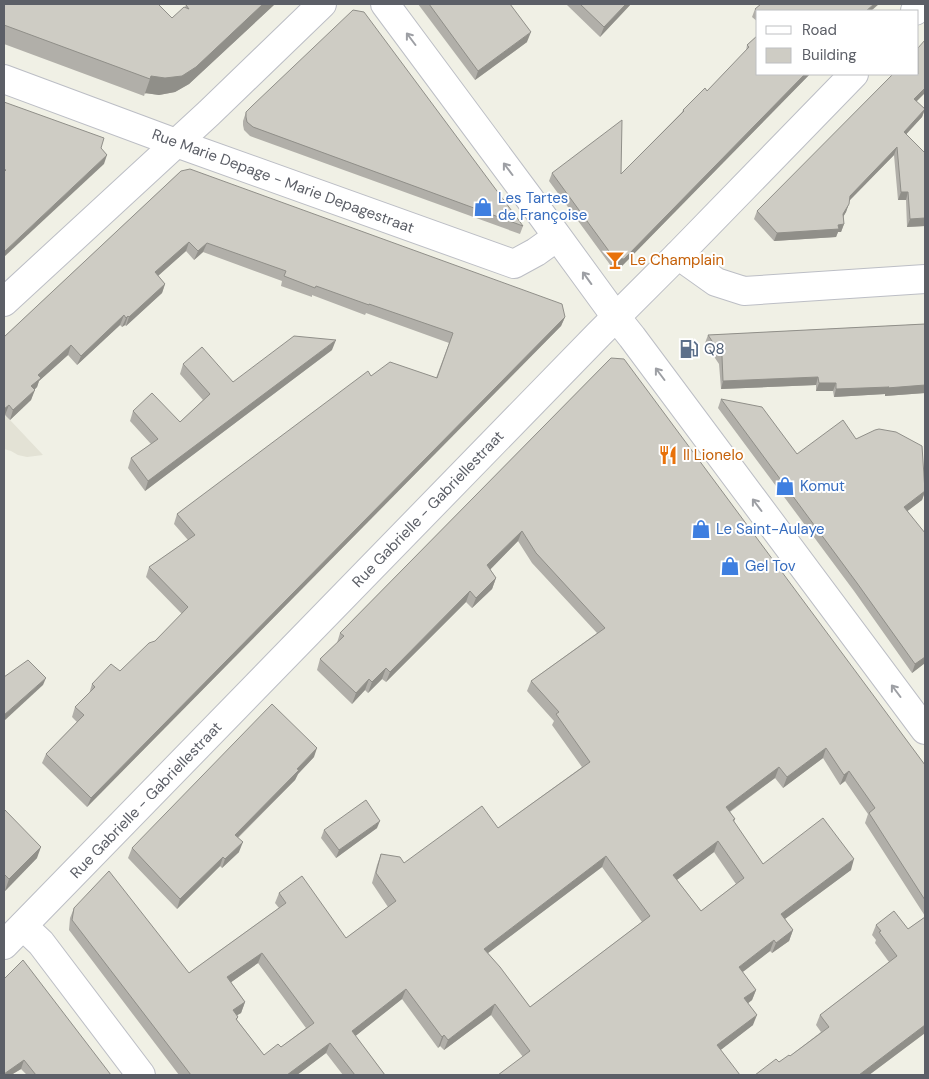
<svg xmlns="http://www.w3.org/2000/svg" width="929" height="1079" font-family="'DM Sans',sans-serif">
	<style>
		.education { fill: #e3e2d5 }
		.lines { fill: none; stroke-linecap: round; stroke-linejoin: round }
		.minor-casing { stroke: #bcbec5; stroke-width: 30 }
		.minor { stroke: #fff; stroke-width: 28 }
		.wall { fill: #b1afa9; fill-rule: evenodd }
		.shaded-wall { fill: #908f89 }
		.building { fill: #ceccc4; stroke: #908f89; fill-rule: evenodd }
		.oneway { stroke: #9d9fa4 }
		.labels { text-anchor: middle; stroke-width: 4; stroke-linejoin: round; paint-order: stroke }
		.street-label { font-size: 15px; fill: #5c5f67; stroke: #fff }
		.shop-label { font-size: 15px; fill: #366cbe; stroke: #fff; text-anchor: start }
		.food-label { font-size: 15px; fill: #c56008; stroke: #fff; text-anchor: start }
		.service-label { font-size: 15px; fill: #4e5e75; stroke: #fff; text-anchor: start }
	</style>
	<rect width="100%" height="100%" fill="#f0f0e5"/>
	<polygon class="education" points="4,413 10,420 43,455 27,457 18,455 11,451 4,449"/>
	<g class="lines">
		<g class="minor-casing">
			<g id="minor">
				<polyline points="385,4 538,210 616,317 632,337 925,730"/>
				<polyline points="915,11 922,4"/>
				<polyline points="4,79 176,143 514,264 536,252 557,237"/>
				<polyline points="678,255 716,282 744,291 925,279"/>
				<polyline points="4,302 209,113 322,4"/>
				<polyline points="23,926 41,943 141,1075"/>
				<polyline points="4,945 598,335 678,255 854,74"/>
			</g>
		</g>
		<use href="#minor" class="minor"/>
	</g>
	<g class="wall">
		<polygon points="4,4 172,18 185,7 186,5 275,4 189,84 175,92 159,95 145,93 144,96 4,44"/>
		<polygon points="418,4 510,4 527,42 475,80"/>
		<polygon points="566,4 631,4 600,37"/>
		<polygon points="755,9 758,11 758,22 752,17"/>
		<polygon points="758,35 758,74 810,74 621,267 611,266 549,181 552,173 621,174 682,112 683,110 707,91 746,51 747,45"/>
		<polygon points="916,102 925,109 922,117 906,134 925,153 925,226 907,227 906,200 898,200 894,155 849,201 846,212 843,217 844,224 841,232 838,232 836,237 774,241 754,219 757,211"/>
		<polygon points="246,112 523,226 520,234 250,136 244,130 243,125 243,121"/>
		<polygon points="181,171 565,317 561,326 87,807 42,763 46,754 77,722 72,717 75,707 89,694 92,684 120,671 155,641 182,614 146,577 149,567 188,540 174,524 177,514 371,376 436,378 449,343 366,313 365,315 312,295 312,297 281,286 282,281 203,252 194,260 186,251 158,276 165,284 162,293 126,326 125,325 122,327 120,325 77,365 68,355 39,381 37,387 34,390 31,400 10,420 5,415 4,337"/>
		<polygon points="925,324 925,393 885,396 885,394 834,397 833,391 816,391 816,385 721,389 719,364 705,343 708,335"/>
		<polygon points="332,350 145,491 128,468 131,458 151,444 130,421 133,411 180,422 203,400 180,374 183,364 233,382"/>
		<path d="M 611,358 L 925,765 L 925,916 L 865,823 L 868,814 L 845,781 L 840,785 L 823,758 L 783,788 L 775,778 L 730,812 L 735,819 L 734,822 L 763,864 L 851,870 L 785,919 L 793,930 L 789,941 L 772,953 L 770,951 L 742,972 L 756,990 L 752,1000 L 748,1003 L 753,1025 L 720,1050 L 523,1057 L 491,1015 L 444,1050 L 440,1046 L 438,1048 L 402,999 L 355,1036 L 385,1075 L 343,1075 L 326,1053 L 297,1075 L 179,1075 L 69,930 L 70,918 L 74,908 L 189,973 L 279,908 L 275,903 L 279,893 L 346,938 L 388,907 L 372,883 L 377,865 L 381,854 L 404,863 L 498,828 L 582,767 L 552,725 L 554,721 L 527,691 L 531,681 L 597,633 L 532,563 L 518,541 L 490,569 L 496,578 L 492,589 L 472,608 L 466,602 L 386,682 L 382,679 L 368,693 L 365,690 L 352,704 L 317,670 L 320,659 L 337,643 L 340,633 ZM 714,852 L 736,884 L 701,911 L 677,880 ZM 602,867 L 642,922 L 530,1007 L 488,953 ZM 258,963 L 306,1028 L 281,1047 L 264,1055 L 237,1020 L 238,1017 L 237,1015 L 241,1013 L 245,1002 L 231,982 Z"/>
		<polygon points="721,399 797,454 856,439 925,487 925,492 922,500 907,511 925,663 912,673 854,591 718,408"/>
		<polygon points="314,757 298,774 295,780 238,838 239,852 222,868 220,866 177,909 128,858 132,848"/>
		<polygon points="4,809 37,858 5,891 4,889"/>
		<polygon points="377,828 336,858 321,838 324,830"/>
		<polygon points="925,917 925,1033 869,1075 755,1075 790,1056 821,1032 816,1025 820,1015 889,962 875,943 876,940 872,935 876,925 908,929"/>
		<polygon points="4,979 111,1075 27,1075 21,1069 11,1075 4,1075"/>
	</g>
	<g class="shaded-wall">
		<polygon points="263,4 275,4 189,84 175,92 159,95 145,93 144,96 151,76"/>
		<polygon points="626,4 631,4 600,37 604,27"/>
		<polygon points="874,4 879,4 871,11 866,11"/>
		<polygon points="531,32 527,42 475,80 478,71"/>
		<polygon points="805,74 810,74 621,267 611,266 614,258"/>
		<polygon points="925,88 925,93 911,107 914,99"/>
		<polygon points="925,109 922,117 901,140 904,132"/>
		<polygon points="897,147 894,155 847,203 850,196"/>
		<polygon points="107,155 104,164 4,257 4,252"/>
		<polygon points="901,192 908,192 906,200 898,200"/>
		<polygon points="849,204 846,212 840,222 843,214"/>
		<polygon points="925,218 925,226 907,227 910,219"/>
		<polygon points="844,224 841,232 838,232 836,237 774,241 777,233"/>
		<polygon points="189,242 186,251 151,282 155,272"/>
		<polygon points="207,243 203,252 194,260 198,251"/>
		<polygon points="165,284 162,293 126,326 129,317"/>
		<polygon points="124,315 120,325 77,365 81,356"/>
		<polygon points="128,316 125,325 122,327 126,318"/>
		<polygon points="565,317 561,326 87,807 91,798"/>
		<polygon points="336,340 332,350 145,491 148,481"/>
		<polygon points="71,345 68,355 39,381 37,387 28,396 31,386 38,375"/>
		<polygon points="818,377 816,385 721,389 723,381"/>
		<polygon points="819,383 836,383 833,391 816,391"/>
		<polygon points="925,385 925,393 885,396 885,394 834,397 836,389"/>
		<polygon points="35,390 31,400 10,420 13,410"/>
		<polygon points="9,405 5,415 4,416 4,409"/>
		<polygon points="925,491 922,500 901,516 904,507"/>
		<polygon points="522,531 518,541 484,576 487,565"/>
		<polygon points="496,578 492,589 472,608 476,598"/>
		<polygon points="470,591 466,602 386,682 390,672"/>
		<polygon points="925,657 925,663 912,673 915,664"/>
		<polygon points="386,668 382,679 368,693 372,682"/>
		<polygon points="46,678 43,685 4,721 4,715"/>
		<polygon points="369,679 365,690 352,704 356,693"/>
		<polygon points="317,748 314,757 298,774 295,780 231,844 235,835"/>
		<polygon points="826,748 823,758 783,788 787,777"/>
		<polygon points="779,767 775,778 722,817 726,807"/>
		<polygon points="849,771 845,781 840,785 844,775"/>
		<polygon points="380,821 377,828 336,858 339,850"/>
		<polygon points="718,841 714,852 670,885 673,875"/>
		<polygon points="243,842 239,852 222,868 225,859"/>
		<polygon points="41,847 37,858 5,891 9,879"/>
		<polygon points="606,856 602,867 480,959 484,949"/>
		<polygon points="223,857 220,866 177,909 180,899"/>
		<polygon points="854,859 851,870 778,924 781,914"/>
		<polygon points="793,930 789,941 772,953 776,943"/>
		<polygon points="774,940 770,951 735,978 739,967"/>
		<polygon points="262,953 258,963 223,988 227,977"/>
		<polygon points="406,989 402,999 348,1042 352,1031"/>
		<polygon points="756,990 752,1000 741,1009 744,998"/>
		<polygon points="245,1002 241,1013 229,1020 233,1010"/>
		<polygon points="495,1004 491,1015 444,1050 448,1040"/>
		<polygon points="757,1015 753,1025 713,1056 717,1045"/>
		<polygon points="925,1025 925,1033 869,1075 859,1075"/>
		<polygon points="444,1035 440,1046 438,1048 442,1037"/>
		<polygon points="330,1043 326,1053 297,1075 287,1075"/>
		<polygon points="24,1060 21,1069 11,1075 4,1075 4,1074"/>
	</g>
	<g class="building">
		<polygon points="4,4 158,4 172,18 184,7 189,9 186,5 188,4 263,4 196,67 182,76 165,78 151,76 150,79 4,25"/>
		<polygon points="429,4 510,4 531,32 478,71"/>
		<polygon points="580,4 626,4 604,27"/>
		<polygon points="761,4 874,4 866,11 758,11 758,12 755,9"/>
		<polygon points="353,10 364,12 523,226 253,127 247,122 246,117 246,112 252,106"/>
		<polygon points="758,35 758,74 805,74 624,259 614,258 552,173 622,120 621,174 684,111 683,110 705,88 707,91 749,47 747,45"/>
		<polygon points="925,40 925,88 914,99 925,109 904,132 925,153 925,218 910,219 908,192 901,192 897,147 850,196 849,204 843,214 844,224 838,225 839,229 777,233 757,211 893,74 918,74 918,48"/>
		<polygon points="4,102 104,138 101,148 107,155 4,252 4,172 6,170 4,169"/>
		<polygon points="190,169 562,304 565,317 91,798 46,754 84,715 75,707 95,687 92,684 111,664 120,671 149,643 155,641 188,607 149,567 195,535 177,514 368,371 371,376 390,362 437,378 453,333 369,304 369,305 316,286 315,288 284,276 286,271 207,243 198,251 189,242 155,272 165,284 129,317 128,316 126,318 124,315 81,356 71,345 38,375 41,378 31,386 35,390 13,410 9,405 4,409 4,337 181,171"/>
		<polygon points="925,324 925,385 887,388 889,387 836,389 836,383 819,383 818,377 723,381 722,356 708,335"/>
		<polygon points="294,336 336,340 148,481 131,458 158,439 133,411 152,393 180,422 210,394 183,364 202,347 233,382"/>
		<path d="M 611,358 L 624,359 L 925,765 L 925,900 L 869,813 L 875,808 L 849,771 L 844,775 L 826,748 L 787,777 L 779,767 L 726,807 L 735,819 L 733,820 L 763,864 L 823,818 L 854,859 L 781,914 L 793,930 L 776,943 L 774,940 L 739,967 L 756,990 L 744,998 L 757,1015 L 717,1045 L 740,1075 L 498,1075 L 530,1051 L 495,1004 L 448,1040 L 444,1035 L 442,1037 L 406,989 L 352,1031 L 385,1075 L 355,1075 L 330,1043 L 287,1075 L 191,1075 L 72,920 L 74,908 L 109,871 L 189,973 L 286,903 L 279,893 L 302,876 L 346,938 L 396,901 L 376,873 L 381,854 L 400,857 L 404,863 L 482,806 L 498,828 L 590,762 L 556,714 L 559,712 L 531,681 L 605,628 L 536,553 L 522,531 L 487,565 L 496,578 L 476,598 L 470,591 L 390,672 L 386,668 L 372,682 L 369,679 L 356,693 L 320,659 L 344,636 L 340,633 ZM 718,841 L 744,878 L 701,911 L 673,875 ZM 606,856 L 650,916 L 530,1007 L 500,967 L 484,949 ZM 262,953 L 314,1023 L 281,1047 L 278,1044 L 264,1055 L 236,1019 L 238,1017 L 233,1010 L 245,1002 L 227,977 Z"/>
		<polygon points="721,399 762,407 797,454 843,420 856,439 875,430 879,429 896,432 922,446 925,491 904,507 925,533 925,657 915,664 857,583"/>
		<polygon points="28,660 46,678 4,715 4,677"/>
		<polygon points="272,704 317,748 297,769 299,770 235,835 243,842 225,859 223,857 180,899 132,848"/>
		<polygon points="366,800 380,821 339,850 324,830"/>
		<polygon points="4,809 41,847 9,879 4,874"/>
		<polygon points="894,911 908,929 925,917 925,1025 859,1075 755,1075 776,1059 779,1062 789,1055 790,1056 829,1027 820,1015 897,956 879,932 881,931 876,925"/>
		<polygon points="23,960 111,1075 36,1075 24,1060 4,1074 4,979"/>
	</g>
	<defs><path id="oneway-shaft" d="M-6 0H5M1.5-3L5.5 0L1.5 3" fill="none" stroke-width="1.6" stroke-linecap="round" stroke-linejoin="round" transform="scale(1.25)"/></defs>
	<g class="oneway">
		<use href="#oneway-shaft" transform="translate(411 39) rotate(-127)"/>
		<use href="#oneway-shaft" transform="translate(508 169) rotate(-127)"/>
		<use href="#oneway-shaft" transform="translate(587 278) rotate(-126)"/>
		<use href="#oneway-shaft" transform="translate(660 374) rotate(-127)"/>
		<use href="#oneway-shaft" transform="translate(757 505) rotate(-127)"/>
		<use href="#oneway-shaft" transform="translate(896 691) rotate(-127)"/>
	</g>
	<defs>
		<g id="shop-bare" transform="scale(1.5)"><path d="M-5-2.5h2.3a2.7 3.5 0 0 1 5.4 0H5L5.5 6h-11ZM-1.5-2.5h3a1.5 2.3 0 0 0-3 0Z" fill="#3f7fe0" stroke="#fff" stroke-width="2.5" paint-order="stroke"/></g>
		<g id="bar-bare" transform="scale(1.5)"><path d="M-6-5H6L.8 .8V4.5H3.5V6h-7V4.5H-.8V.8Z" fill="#e8710a" stroke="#fff" stroke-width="2.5" paint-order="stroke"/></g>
		<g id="fuel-bare" transform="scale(1.5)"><path d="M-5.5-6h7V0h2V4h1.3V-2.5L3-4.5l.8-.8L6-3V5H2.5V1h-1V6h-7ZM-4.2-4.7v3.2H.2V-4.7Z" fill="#5c6f8a" stroke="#fff" stroke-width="2.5" paint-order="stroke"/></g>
		<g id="restaurant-bare" transform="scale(1.5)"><path d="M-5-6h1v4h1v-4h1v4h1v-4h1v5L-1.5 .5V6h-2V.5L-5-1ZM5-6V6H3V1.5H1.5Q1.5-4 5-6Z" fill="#e8710a" stroke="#fff" stroke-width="2.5" paint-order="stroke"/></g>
	</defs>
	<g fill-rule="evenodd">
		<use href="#shop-bare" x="483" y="207"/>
		<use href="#bar-bare" x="615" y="260"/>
		<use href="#fuel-bare" x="689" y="349"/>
		<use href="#restaurant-bare" x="668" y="455"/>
		<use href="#shop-bare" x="785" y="486"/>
		<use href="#shop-bare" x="701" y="529"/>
		<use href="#shop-bare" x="730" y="566"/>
	</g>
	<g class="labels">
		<g class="street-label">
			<text transform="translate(283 181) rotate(20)" y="5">Rue Marie Depage - Marie Depagestraat</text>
			<text transform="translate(428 509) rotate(-46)" y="5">Rue Gabrielle - Gabriellestraat</text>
			<text transform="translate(146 800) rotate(-46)" y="5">Rue Gabrielle - Gabriellestraat</text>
		</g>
		<g class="shop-label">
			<text x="498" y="203">Les Tartes<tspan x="498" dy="17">de Françoise</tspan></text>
			<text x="800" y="491">Komut</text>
			<text x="716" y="534">Le Saint-Aulaye</text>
			<text x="745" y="571">Gel Tov</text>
		</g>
		<g class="food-label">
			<text x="630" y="265">Le Champlain</text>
			<text x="683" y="460">Il Lionelo</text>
		</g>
		<g class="service-label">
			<text x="704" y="354">Q8</text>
		</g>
	</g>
	<rect width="929" height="1079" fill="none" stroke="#5c5f67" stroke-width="10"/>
	<rect x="756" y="10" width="162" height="65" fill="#ffffff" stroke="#bebfc2"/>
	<rect x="766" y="26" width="25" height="8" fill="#ffffff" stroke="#bebfc2"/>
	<text x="802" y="35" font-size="15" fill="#5c5f67">Road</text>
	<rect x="766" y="48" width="25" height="15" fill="#ceccc4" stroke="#bebfc2"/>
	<text x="802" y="60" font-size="15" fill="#5c5f67">Building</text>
</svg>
